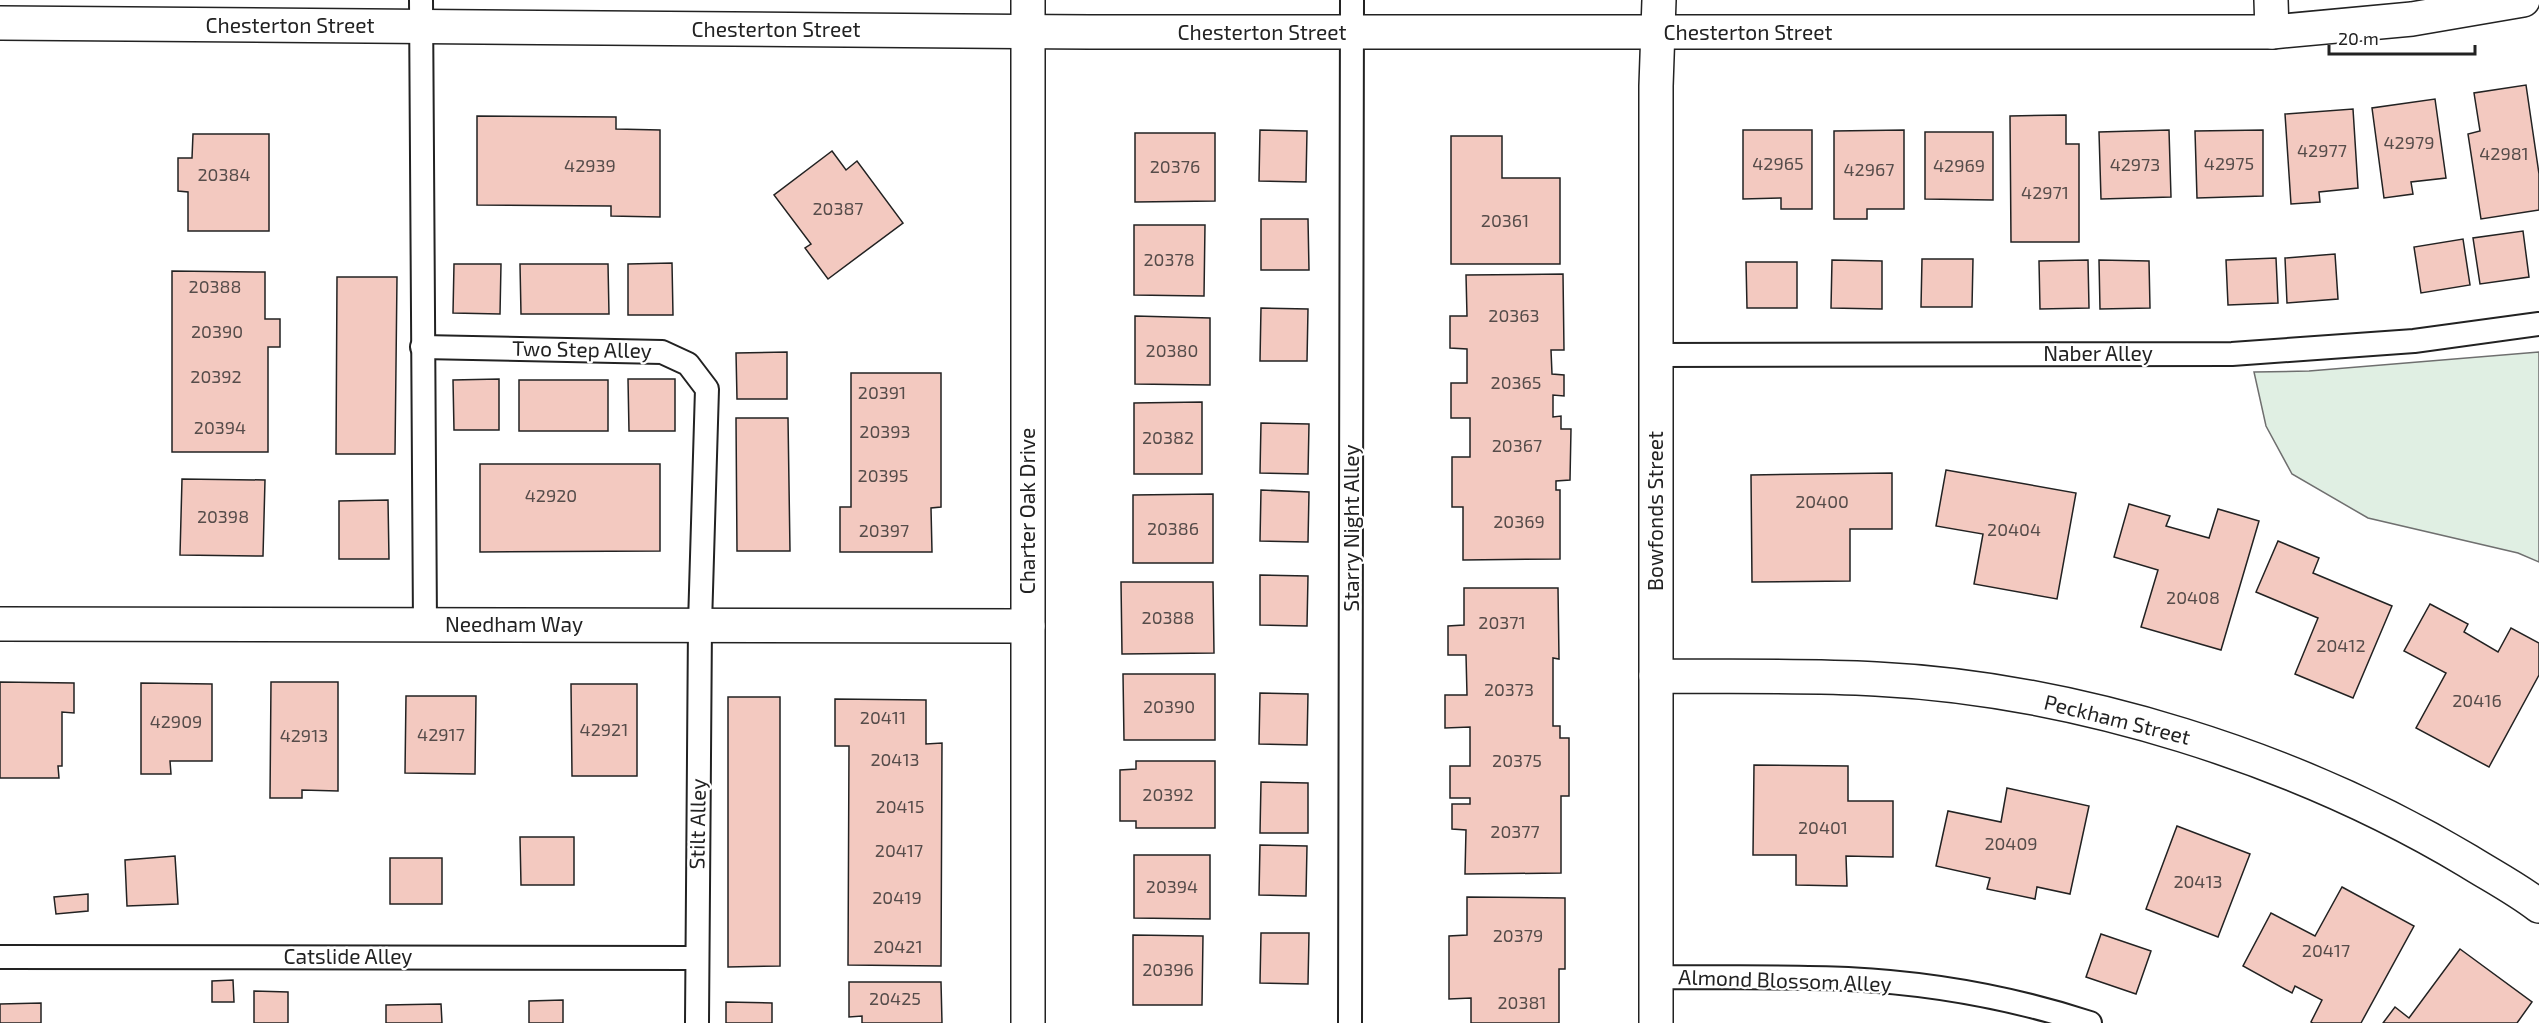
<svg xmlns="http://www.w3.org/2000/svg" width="2539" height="1023" font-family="'Exo 2',sans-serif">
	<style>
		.green { fill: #e0efe3; stroke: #6f6f6f; stroke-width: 1.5 }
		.building { fill: #f3c9c0; stroke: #222; stroke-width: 1.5 }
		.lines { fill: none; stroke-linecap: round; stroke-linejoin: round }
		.service-casing { stroke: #222; stroke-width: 26 }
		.minor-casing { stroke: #222; stroke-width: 36 }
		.service { stroke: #fff; stroke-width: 22 }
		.minor { stroke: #fff; stroke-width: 33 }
		.labels { text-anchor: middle; stroke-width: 4.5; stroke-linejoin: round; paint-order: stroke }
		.number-label { font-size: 18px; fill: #564c4a }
		.street-label { font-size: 21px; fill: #222; stroke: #fff }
	</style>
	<rect width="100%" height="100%" fill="#fff"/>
	<polygon class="green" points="2539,352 2539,562 2518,553 2368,518 2292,474 2266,426 2254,372 2309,371"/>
	<g class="building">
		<polygon points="2526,85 2539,174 2539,210 2481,219 2468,134 2480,131 2474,93"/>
		<polygon points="2435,99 2446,178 2411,182 2413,194 2384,198 2372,108"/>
		<polygon points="2353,109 2358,188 2319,192 2320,202 2291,204 2285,114"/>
		<polygon points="2066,115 2066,144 2079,144 2079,242 2011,242 2010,116"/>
		<polygon points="477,116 616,117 616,129 660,130 660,217 611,216 611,206 477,205"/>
		<polygon points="1260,130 1307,131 1306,182 1259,181"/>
		<polygon points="1743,130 1812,130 1812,209 1781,209 1781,198 1743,199"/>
		<polygon points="1904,130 1904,209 1867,209 1867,219 1834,219 1834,131"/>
		<polygon points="2169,130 2171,197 2101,199 2099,132"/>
		<polygon points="2263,130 2263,196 2197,198 2195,131"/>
		<polygon points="1925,132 1993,132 1993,200 1925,199"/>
		<polygon points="1135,133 1215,133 1215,201 1135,202"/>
		<polygon points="193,134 269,134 269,231 188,231 188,192 178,191 178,158 192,158"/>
		<polygon points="1451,136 1502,136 1502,178 1560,178 1560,264 1451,264"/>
		<polygon points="832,151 846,170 857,161 903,223 828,279 805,248 811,244 774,195"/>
		<polygon points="1261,219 1308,219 1309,270 1261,270"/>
		<polygon points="1134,225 1205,225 1204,296 1134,295"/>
		<polygon points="2523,231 2529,277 2480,284 2473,238"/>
		<polygon points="2463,239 2470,285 2421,293 2414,247"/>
		<polygon points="2335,254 2338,299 2287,303 2285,258"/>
		<polygon points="2276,258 2278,303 2228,305 2226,260"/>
		<polygon points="1922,259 1973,259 1972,307 1921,307"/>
		<polygon points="1832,260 1882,261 1882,309 1831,308"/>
		<polygon points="2088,260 2089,308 2040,309 2039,261"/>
		<polygon points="2099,260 2149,261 2150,308 2100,309"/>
		<polygon points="1746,262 1797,262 1797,308 1747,308"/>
		<polygon points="672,263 673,315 628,315 628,264"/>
		<polygon points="454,264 501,264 500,314 453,313"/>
		<polygon points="520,264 608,264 609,314 521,314"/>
		<polygon points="172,271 265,272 265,319 280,319 280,347 268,347 268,452 172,452"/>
		<polygon points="1563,274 1564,350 1551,350 1552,374 1564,375 1564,396 1553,395 1553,417 1561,416 1561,429 1571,429 1570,480 1556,481 1556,490 1560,490 1560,559 1463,560 1463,507 1452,507 1452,457 1470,457 1470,418 1451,418 1451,383 1467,383 1467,349 1450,348 1450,316 1467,316 1466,275"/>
		<polygon points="337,277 397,277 395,454 336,454"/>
		<polygon points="1261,308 1308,309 1307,361 1260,361"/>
		<polygon points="1135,316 1210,318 1210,385 1135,384"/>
		<polygon points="787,352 787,399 737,399 736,353"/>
		<polygon points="851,373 941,373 941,507 931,508 932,552 840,552 840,507 851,507"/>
		<polygon points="499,379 499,430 454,430 453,380"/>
		<polygon points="628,379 675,379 675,431 629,431"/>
		<rect x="519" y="380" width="89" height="51"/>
		<polygon points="1202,402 1202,474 1134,474 1134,403"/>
		<polygon points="736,418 788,418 790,551 737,551"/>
		<polygon points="1261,423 1309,424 1308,474 1260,473"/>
		<polygon points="480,464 660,464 660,551 480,552"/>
		<polygon points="1946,470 2076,493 2057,599 1974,584 1983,534 1936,526"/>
		<polygon points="1892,473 1892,529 1850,529 1850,581 1752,582 1751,475"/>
		<polygon points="182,479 265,480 263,556 180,555"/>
		<polygon points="1261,490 1309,492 1308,542 1260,541"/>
		<polygon points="1213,494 1213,563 1133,563 1133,495"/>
		<polygon points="388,500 389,559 339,559 339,501"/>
		<polygon points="2129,504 2170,516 2166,526 2209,538 2218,509 2259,521 2221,650 2141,627 2158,570 2114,557"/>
		<polygon points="2278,541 2319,558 2313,573 2392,606 2353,698 2295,674 2318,618 2256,592"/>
		<polygon points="1260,575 1308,576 1307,626 1260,625"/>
		<polygon points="1121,582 1213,582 1214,653 1122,654"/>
		<polygon points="1464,588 1558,588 1559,659 1553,658 1553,726 1560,726 1560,738 1569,738 1569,796 1561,796 1561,873 1465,874 1466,830 1452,829 1452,804 1470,804 1470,798 1450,798 1450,766 1470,766 1470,727 1445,728 1445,695 1467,695 1466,655 1448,655 1448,626 1464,625"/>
		<polygon points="2430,604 2468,624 2464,632 2498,652 2511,628 2539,643 2539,675 2489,767 2416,728 2446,673 2404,651"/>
		<polygon points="1123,674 1215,674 1215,740 1124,740"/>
		<polygon points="0,682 74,683 74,713 62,712 62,766 58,766 59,778 0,778"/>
		<polygon points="271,682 338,682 338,791 302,790 302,798 270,798"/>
		<polygon points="141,683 212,684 212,761 170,761 171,774 141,774"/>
		<polygon points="571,684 637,684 637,776 572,776"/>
		<polygon points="1260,693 1308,694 1307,745 1259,744"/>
		<polygon points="406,696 476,696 475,774 405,773"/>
		<polygon points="728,697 780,697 780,966 728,967"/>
		<polygon points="835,699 926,700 926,744 942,743 941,966 848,965 849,746 835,746"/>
		<polygon points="1136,761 1215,761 1215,828 1136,828 1136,821 1120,821 1120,770 1136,769"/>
		<polygon points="1754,765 1848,766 1848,801 1893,801 1893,857 1846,856 1847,886 1796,885 1796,855 1753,855"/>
		<polygon points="1261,782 1308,783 1308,833 1260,833"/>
		<polygon points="2007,788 2089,806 2070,894 2037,887 2035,899 1987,889 1990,878 1936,866 1948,811 2001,822"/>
		<polygon points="2177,826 2250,854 2218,937 2146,909"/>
		<polygon points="520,837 574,837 574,885 521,885"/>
		<polygon points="1260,845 1307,846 1306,896 1259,895"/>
		<polygon points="1134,855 1210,855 1210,919 1134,918"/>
		<polygon points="175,856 178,904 127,906 125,860"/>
		<rect x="390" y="858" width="52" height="46"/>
		<polygon points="2342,887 2414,926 2361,1023 2313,1023 2311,1022 2322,1000 2295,986 2292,993 2243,966 2271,913 2315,936"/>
		<polygon points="88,894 88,911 56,914 54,897"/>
		<polygon points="1467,897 1565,898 1565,969 1559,969 1559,1023 1471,1023 1471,998 1449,999 1449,936 1467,935"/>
		<polygon points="1261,933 1309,933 1308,984 1260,983"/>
		<polygon points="2101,934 2151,951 2136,994 2086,977"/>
		<polygon points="1133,935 1203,936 1202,1005 1133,1005"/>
		<polygon points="2460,949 2532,1002 2517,1023 2383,1023 2395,1007 2409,1018"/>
		<polygon points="233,980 234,1002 212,1002 212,981"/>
		<polygon points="849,982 941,982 942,1023 862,1023 862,1016 849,1017"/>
		<polygon points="254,991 288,992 288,1023 254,1023"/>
		<polygon points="563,1000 563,1023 529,1023 529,1001"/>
		<polygon points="726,1002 772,1003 772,1023 726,1023"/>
		<polygon points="41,1003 41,1023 0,1023 0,1004"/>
		<polygon points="441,1004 442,1023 386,1023 386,1005"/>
	</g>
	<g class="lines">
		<g class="service-casing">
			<g id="service">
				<polyline points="421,0 425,626"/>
				<polyline points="422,347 662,352 688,364 707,389 700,624 697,1023"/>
				<polyline points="1656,355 2232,354 2414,341 2539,324"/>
				<polyline points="0,957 696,958"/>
				<path d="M 1656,977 C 1720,978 1784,976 1848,979 C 1930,983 2013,998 2090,1023"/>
				<polyline points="1350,1023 1352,0"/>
			</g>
		</g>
		<g class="minor-casing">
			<g id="minor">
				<polyline points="1028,0 1028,1023"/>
				<polyline points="2271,0 2272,32"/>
				<polyline points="0,23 1090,32 2272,32 2412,19 2523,0"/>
				<polyline points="0,624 1028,626"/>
				<path d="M 1656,676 C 1729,677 1803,675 1876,679 C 2076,689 2296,758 2468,861 C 2492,876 2517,889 2539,906"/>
				<polyline points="1656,1023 1656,86 1659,0"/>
			</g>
		</g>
		<use href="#service" class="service"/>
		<use href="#minor" class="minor"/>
	</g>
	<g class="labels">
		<g class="number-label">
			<text x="2409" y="149">42979</text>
			<text x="2322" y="157">42977</text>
			<text x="2504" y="160">42981</text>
			<text x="1778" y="170">42965</text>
			<text x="2229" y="170">42975</text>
			<text x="2135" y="171">42973</text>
			<text x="590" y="172">42939</text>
			<text x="1959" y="172">42969</text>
			<text x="1175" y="173">20376</text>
			<text x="1869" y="176">42967</text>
			<text x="224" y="181">20384</text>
			<text x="2045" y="199">42971</text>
			<text x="838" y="215">20387</text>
			<text x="1505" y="227">20361</text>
			<text x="1169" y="266">20378</text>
			<text x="215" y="293">20388</text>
			<text x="1514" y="322">20363</text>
			<text x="217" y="338">20390</text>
			<text x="1172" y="357">20380</text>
			<text x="216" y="383">20392</text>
			<text x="1516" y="389">20365</text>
			<text x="882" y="399">20391</text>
			<text x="220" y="434">20394</text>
			<text x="885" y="438">20393</text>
			<text x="1168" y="444">20382</text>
			<text x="1517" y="452">20367</text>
			<text x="883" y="482">20395</text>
			<text x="551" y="502">42920</text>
			<text x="1822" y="508">20400</text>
			<text x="223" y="523">20398</text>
			<text x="1519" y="528">20369</text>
			<text x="1173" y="535">20386</text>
			<text x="2014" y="536">20404</text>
			<text x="884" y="537">20397</text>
			<text x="2193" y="604">20408</text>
			<text x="1168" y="624">20388</text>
			<text x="1502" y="629">20371</text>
			<text x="2341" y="652">20412</text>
			<text x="1509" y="696">20373</text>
			<text x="2477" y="707">20416</text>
			<text x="1169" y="713">20390</text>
			<text x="883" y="724">20411</text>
			<text x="176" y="728">42909</text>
			<text x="604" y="736">42921</text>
			<text x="441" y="741">42917</text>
			<text x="304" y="742">42913</text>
			<text x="895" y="766">20413</text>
			<text x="1517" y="767">20375</text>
			<text x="1168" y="801">20392</text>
			<text x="900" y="813">20415</text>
			<text x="1823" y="834">20401</text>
			<text x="1515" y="838">20377</text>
			<text x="2011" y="850">20409</text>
			<text x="899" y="857">20417</text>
			<text x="2198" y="888">20413</text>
			<text x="1172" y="893">20394</text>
			<text x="897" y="904">20419</text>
			<text x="1518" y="942">20379</text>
			<text x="898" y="953">20421</text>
			<text x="2326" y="957">20417</text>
			<text x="1168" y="976">20396</text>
			<text x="895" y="1005">20425</text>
			<text x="1522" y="1009">20381</text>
		</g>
		<g class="street-label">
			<text x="290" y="33">Chesterton Street</text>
			<text x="776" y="37">Chesterton Street</text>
			<text x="1262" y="40">Chesterton Street</text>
			<text x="1748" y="40">Chesterton Street</text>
			<text transform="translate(582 350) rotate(1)" y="7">Two Step Alley</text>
			<text x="2098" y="361">Naber Alley</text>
			<text transform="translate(1028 511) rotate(-90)" y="7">Charter Oak Drive</text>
			<text transform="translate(1656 511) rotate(-90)" y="7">Bowfonds Street</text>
			<text transform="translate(1352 528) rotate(-90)" y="7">Starry Night Alley</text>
			<text x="514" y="632">Needham Way</text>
			<text transform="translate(2117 720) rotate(14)" y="7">Peckham Street</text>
			<text transform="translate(698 824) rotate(-89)" y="7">Stilt Alley</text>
			<text x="348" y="964">Catslide Alley</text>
			<text transform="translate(1785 981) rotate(2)" y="7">Almond Blossom Alley</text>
		</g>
	</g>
	<path d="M2329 45v9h146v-9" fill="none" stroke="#222222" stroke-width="3"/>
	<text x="2338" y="45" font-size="18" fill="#222222" stroke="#ffffff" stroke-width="4.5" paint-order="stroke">20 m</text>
</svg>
